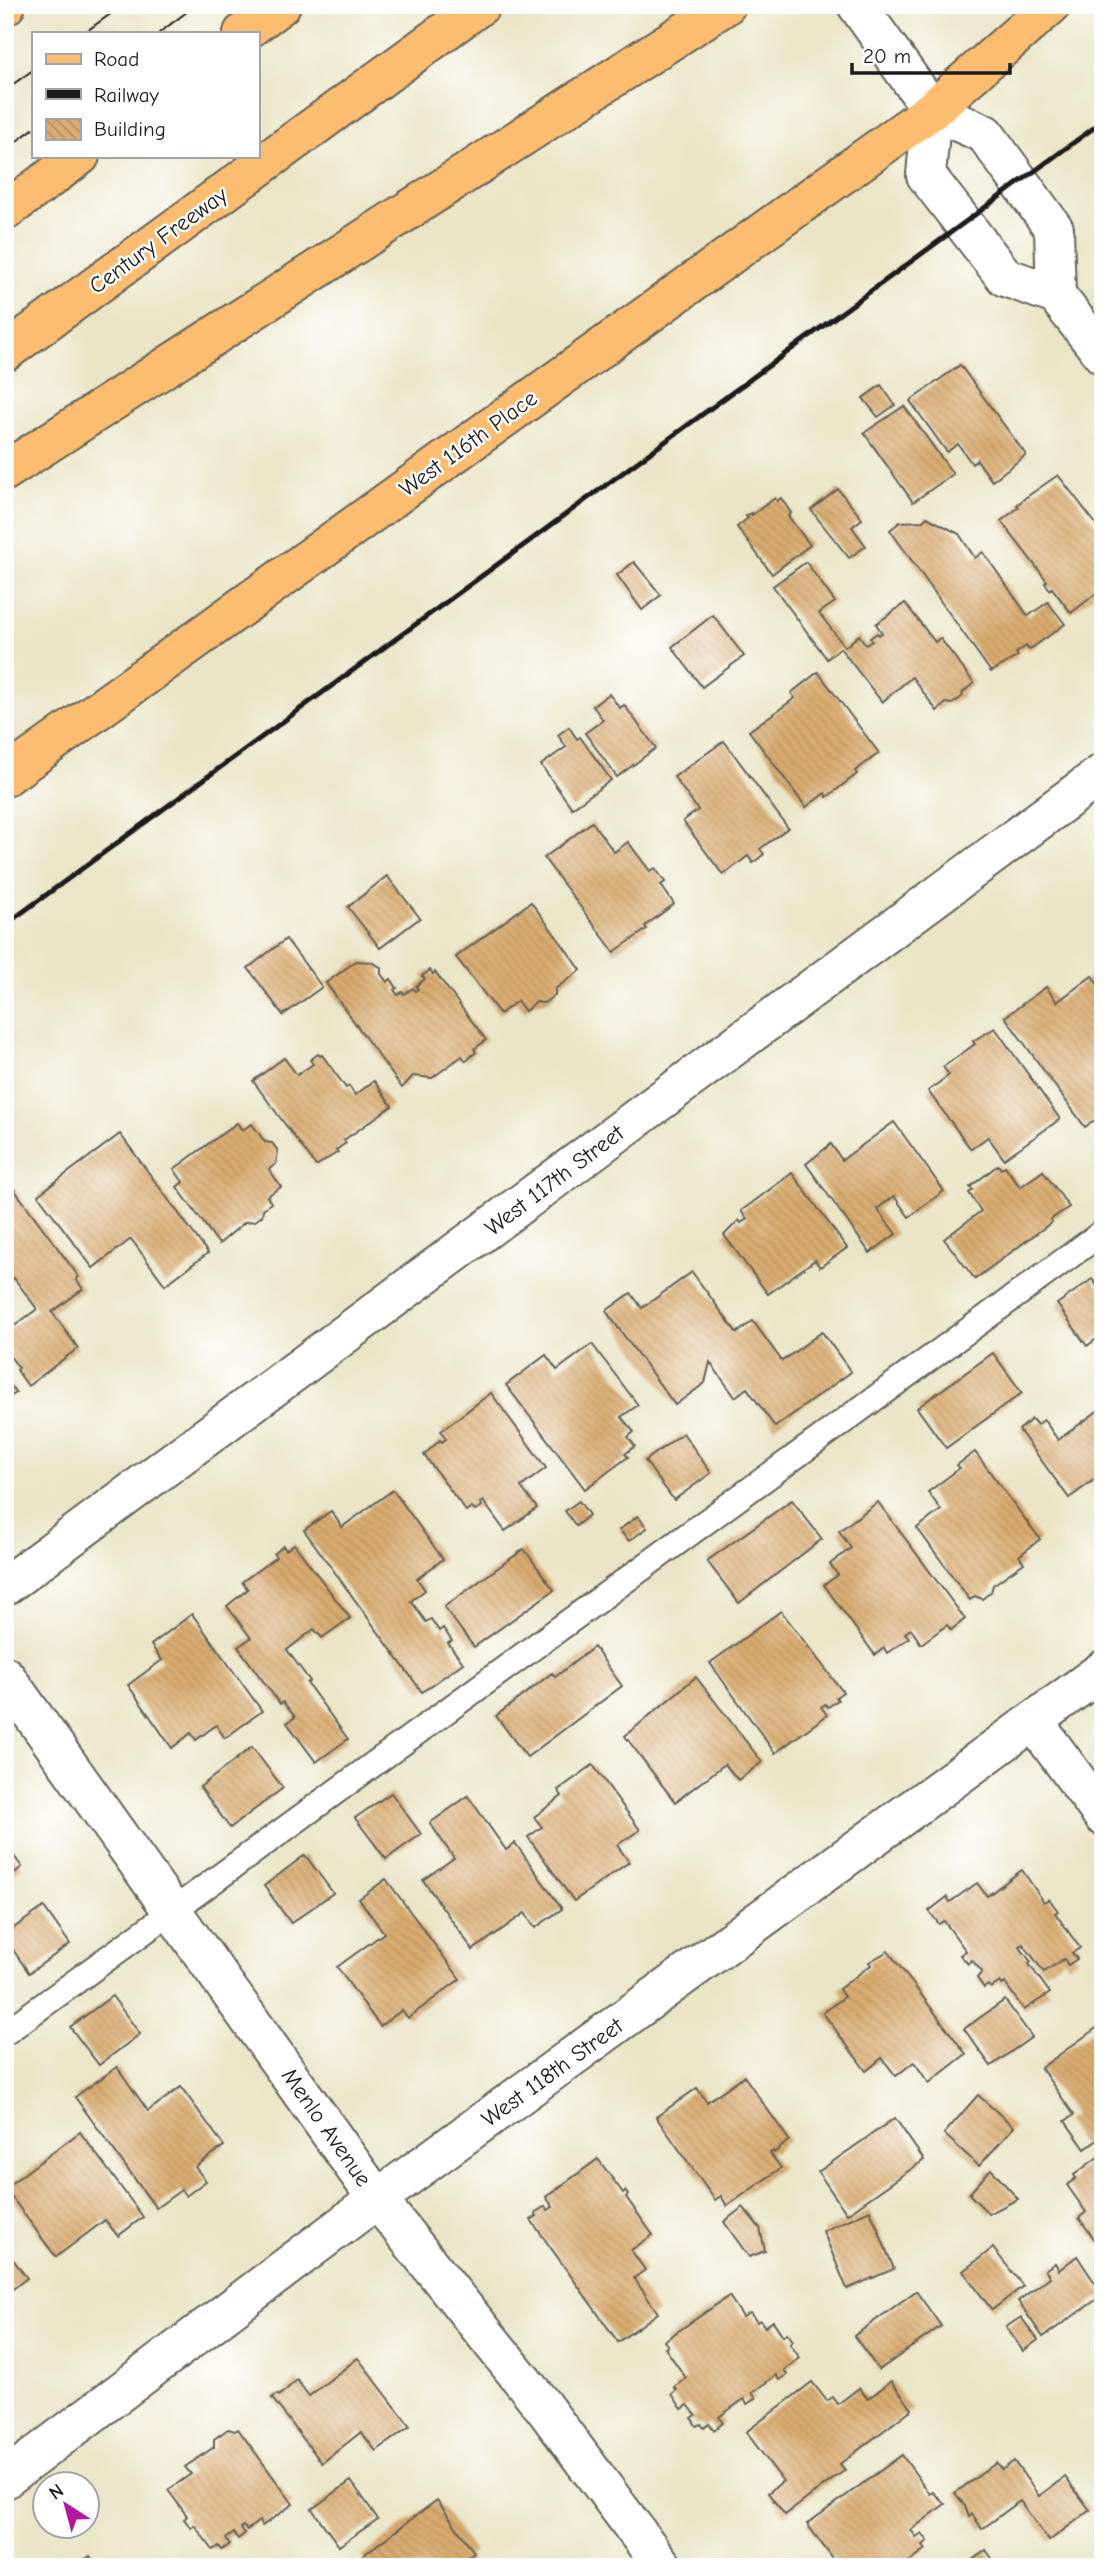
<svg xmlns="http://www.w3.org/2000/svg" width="1108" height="2572" font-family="'Comic Neue',sans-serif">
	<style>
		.building { fill: url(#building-back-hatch) }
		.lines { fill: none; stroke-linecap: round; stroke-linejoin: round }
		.service-casing { stroke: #646258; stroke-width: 28 }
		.minor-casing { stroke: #646258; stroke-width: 42 }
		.tertiary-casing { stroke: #646258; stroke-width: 42 }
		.primary-casing { stroke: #646258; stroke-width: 42 }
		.motorway-casing { stroke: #646258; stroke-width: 42 }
		.service { stroke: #fff; stroke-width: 24 }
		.minor { stroke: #fff; stroke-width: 38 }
		.tertiary { stroke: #fff; stroke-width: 38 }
		.primary { stroke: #fcbd6f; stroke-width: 38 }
		.motorway { stroke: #fcbd6f; stroke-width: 38 }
		.tram { stroke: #1c1c1c; stroke-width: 2 }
		.rail { stroke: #1c1c1c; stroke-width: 5 }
		.labels { text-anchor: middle; stroke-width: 5; stroke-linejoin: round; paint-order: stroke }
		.street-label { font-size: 23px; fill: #1c1c1c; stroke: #fff }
	</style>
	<defs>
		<pattern id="building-back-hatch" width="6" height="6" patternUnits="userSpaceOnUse" patternTransform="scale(1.75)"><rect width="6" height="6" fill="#d9ac70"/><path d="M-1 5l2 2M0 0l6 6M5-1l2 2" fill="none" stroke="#ba9360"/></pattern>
	</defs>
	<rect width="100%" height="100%" fill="#fff"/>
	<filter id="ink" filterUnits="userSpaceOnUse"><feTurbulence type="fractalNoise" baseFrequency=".0143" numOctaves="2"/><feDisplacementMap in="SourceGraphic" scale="14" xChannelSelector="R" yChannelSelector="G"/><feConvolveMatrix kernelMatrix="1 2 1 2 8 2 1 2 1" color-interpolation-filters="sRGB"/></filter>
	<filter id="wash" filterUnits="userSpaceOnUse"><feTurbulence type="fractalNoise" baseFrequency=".00686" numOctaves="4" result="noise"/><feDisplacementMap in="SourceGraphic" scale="28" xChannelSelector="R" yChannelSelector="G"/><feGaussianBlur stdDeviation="1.57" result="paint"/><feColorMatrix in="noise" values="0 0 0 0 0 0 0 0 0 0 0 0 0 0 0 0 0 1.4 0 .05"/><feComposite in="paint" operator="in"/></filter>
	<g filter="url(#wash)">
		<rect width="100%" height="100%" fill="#eae5c6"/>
		<g id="blocks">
			<g class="building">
				<polygon points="960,365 1026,455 992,481 977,460 972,464 958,444 947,452 910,401"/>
				<polygon points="881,385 895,405 878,417 863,398"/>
				<polygon points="904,406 953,474 913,502 864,433"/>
				<polygon points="1058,475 1103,533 1103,588 1071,613 1052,588 1050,590 1045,583 1047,581 1001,521 1019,507 1017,505 1025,498"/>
				<polygon points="838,489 862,519 852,527 866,546 849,558 811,510"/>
				<polygon points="775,498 777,501 781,498 791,513 788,516 810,545 772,574 737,527 748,518 746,516 751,513 752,515"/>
				<polygon points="927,517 959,534 975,558 983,552 1028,616 1048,602 1065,624 1029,650 1026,646 1016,653 1018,656 991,672 890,530 900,522 923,521"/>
				<polygon points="634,562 661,595 642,610 617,575"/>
				<polygon points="806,562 835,602 819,613 845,647 859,635 866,645 872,641 870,638 877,633 879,635 882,633 876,624 905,603 935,642 940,638 974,683 963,692 962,697 952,704 946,703 937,711 912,677 882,702 840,648 827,659 773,586"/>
				<polygon points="713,615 744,656 702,687 672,647"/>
				<polygon points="818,672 879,753 855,771 857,774 827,797 825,793 806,807 749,731 795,698 791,693"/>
				<polygon points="609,694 620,708 624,705 656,748 617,777 585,733 603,720 593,706"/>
				<polygon points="569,727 577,739 580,737 611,780 572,808 541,765 566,747 558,735"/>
				<polygon points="724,741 788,828 760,849 764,854 753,863 748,856 723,875 683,821 698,810 674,777"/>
				<polygon points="592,822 614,852 628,842 650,871 655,868 665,882 661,885 674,904 645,926 647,929 614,952 544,858"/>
				<polygon points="387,876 420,918 380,948 348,907"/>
				<polygon points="531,902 581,970 555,989 555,995 544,1003 536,1002 525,1011 517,1001 500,1014 456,957"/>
				<polygon points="286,939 322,987 283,1015 248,968"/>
				<polygon points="356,961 371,962 381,967 381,974 387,982 391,979 397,988 394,990 398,995 402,992 404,994 413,988 415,991 418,989 416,986 425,979 422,976 430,970 433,974 435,972 486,1040 474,1049 476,1052 466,1061 462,1056 432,1078 413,1076 402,1088 326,983"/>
				<polygon points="1092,976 1103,991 1103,1114 1085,1127 1005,1017 1046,987 1057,1002"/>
				<polygon points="995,1028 1060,1119 1004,1159 988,1137 971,1149 928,1091 949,1075 943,1067 975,1044 973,1041"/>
				<polygon points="318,1054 320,1056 322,1055 346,1088 349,1086 355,1095 374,1081 392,1106 344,1140 346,1143 336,1150 338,1152 316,1166 253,1081 284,1058 297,1075 313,1064 310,1060"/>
				<polygon points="894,1122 944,1191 909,1217 894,1196 877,1209 896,1234 870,1253 806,1164 831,1144 842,1160"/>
				<polygon points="237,1123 242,1130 252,1124 265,1142 272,1143 278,1151 276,1164 269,1169 281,1187 267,1196 271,1203 263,1209 262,1216 255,1221 245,1222 219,1244 177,1187 183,1182 174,1169"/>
				<polygon points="120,1134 208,1253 165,1285 131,1239 93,1268 38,1195"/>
				<polygon points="998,1165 1001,1169 1005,1166 1020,1187 1043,1171 1069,1207 1050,1220 1052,1222 975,1279 944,1239 981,1211 969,1193 973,1190 970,1187"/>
				<polygon points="792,1173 847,1248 820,1267 815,1260 768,1294 724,1235 739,1220 741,1223 747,1219 741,1211"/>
				<polygon points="5,1177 79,1277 76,1279 83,1289 52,1312 78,1348 28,1386 17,1370 19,1368 5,1350 5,1333 37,1309 14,1278 5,1285"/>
				<polygon points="692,1272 737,1333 753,1321 782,1361 822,1332 851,1372 775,1427 747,1388 735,1397 710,1362 705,1383 675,1405 606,1311 631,1293 642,1308"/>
				<polygon points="1092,1279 1103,1293 1103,1334 1087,1346 1057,1304"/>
				<polygon points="592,1344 638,1405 621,1417 634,1432 628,1437 635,1446 625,1454 628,1457 585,1489 506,1385 546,1355 557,1370"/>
				<polygon points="993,1353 1022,1393 946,1448 917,1408"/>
				<polygon points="5,1378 16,1393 5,1400"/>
				<polygon points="491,1393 546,1468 521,1487 537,1508 505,1531 483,1501 480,1503 482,1506 475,1511 471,1507 466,1511 424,1455 440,1440 442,1442 446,1439 441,1431"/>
				<polygon points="1103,1407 1103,1490 1095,1479 1069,1498 1019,1430 1032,1419 1037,1425 1044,1420 1058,1440"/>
				<polygon points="683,1433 711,1473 674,1500 645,1461"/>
				<polygon points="975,1452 1040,1539 1019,1556 1024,1563 993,1585 991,1592 982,1599 975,1596 970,1600 917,1528 941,1510 928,1492 960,1468 957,1465"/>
				<polygon points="393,1490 443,1559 417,1579 425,1590 411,1601 426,1622 431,1619 439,1631 443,1628 452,1641 448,1643 463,1663 422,1692 304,1530 331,1511 342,1527"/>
				<polygon points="792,1500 822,1539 739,1603 707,1561"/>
				<polygon points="579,1501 589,1515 576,1526 565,1511"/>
				<polygon points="878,1502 965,1619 951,1630 947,1625 921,1644 911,1629 905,1633 909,1638 887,1653 884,1648 875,1655 824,1585 838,1575 830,1564 851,1548 839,1531"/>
				<polygon points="638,1516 647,1528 629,1541 619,1530"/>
				<polygon points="294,1544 350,1618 322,1638 314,1629 287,1650 310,1681 307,1683 348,1739 316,1762 287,1723 295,1717 283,1702 280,1704 238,1647 251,1638 227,1606 248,1589 242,1582 276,1557 274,1554 283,1546 286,1550"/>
				<polygon points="524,1549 554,1590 474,1647 444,1607"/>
				<polygon points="781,1611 843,1692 836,1697 838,1700 828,1707 825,1704 821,1707 827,1715 775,1753 710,1663"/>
				<polygon points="192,1614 262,1711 225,1738 216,1725 196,1740 191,1733 172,1748 128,1685 162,1660 151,1645"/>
				<polygon points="594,1647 622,1686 527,1757 496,1716 552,1673 555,1677"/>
				<polygon points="696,1677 762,1762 738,1780 725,1764 675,1802 625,1736"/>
				<polygon points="252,1747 283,1788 230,1828 200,1787"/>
				<polygon points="593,1765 640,1830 617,1845 629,1862 574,1901 528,1837 542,1827 534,1817 562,1796 558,1790"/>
				<polygon points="391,1793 421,1834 386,1859 355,1818"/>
				<polygon points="468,1796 506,1850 515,1843 562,1909 535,1928 525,1913 473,1950 423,1880 454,1858 430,1823"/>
				<polygon points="5,1844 22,1867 5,1880"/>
				<polygon points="305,1855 333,1893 291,1923 264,1886"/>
				<polygon points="1022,1870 1044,1902 1049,1899 1058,1911 1055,1913 1080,1948 1072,1953 1077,1959 1068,1965 1064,1959 1044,1972 1023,1944 1019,1946 1031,1962 1029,1964 1050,1993 1024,2010 1005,1983 1002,1985 1000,1982 991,1988 988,1985 984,1988 977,1978 982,1972 972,1960 968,1964 960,1955 966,1951 944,1921 939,1924 929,1911 947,1897 950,1902 977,1883 987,1896"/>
				<polygon points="386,1879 460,1979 408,2018 402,2010 380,2026 337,1967 384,1933 359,1899"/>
				<polygon points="44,1907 70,1944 29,1973 5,1938 5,1934"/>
				<polygon points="888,1951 966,2054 929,2083 914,2062 896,2076 882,2058 866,2071 823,2013 844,1997 839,1989 871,1965 869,1962"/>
				<polygon points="112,1996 140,2034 99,2065 70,2027"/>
				<polygon points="1005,2000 1032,2037 991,2066 964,2029"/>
				<polygon points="1099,2026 1103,2031 1103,2136 1085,2149 1065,2121 1074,2115 1041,2068"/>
				<polygon points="117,2067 148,2111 181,2087 224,2146 195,2167 206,2181 186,2196 181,2190 156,2208 75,2097"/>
				<polygon points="744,2076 789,2140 774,2153 773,2151 770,2153 781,2168 727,2206 721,2196 715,2200 656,2117 697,2088 707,2102"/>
				<polygon points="978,2095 1014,2127 979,2166 944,2134"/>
				<polygon points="895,2118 924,2160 847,2214 818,2172"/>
				<polygon points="80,2132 143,2217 118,2236 105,2220 56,2257 5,2188"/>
				<polygon points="1102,2154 1103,2241 1098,2244 1079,2218 1086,2212 1067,2185 1076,2178 1074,2175"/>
				<polygon points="598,2159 623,2193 625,2191 628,2195 626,2197 653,2235 631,2250 645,2270 634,2278 658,2313 618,2342 531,2220 537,2216 535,2213 545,2206 548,2210 553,2207 546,2197"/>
				<polygon points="991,2169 1018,2199 989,2214 969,2194"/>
				<polygon points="743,2207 760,2228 765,2251 749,2257 724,2222"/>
				<polygon points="870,2210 894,2269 847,2289 823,2231"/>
				<polygon points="993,2248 1023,2286 992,2310 963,2271"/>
				<polygon points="5,2249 27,2278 5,2295"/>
				<polygon points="1077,2256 1103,2295 1043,2337 1018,2301 1050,2277 1045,2270 1055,2263 1059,2270"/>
				<polygon points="916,2291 941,2326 879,2370 854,2336"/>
				<polygon points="729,2296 743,2317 750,2313 757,2322 760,2320 765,2327 773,2321 783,2336 787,2333 793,2341 790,2344 800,2358 784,2370 787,2375 779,2380 776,2375 752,2393 756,2398 747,2404 744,2399 719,2417 723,2423 714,2430 709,2424 704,2428 701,2424 696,2426 692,2418 696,2415 688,2405 682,2409 672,2394 677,2390 674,2387 686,2378 665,2348 668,2346 664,2341"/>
				<polygon points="1021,2317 1038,2340 1023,2351 1006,2327"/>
				<polygon points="358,2358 410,2426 376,2451 361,2432 322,2463 272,2398 277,2394 279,2396 297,2380 309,2396"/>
				<polygon points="891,2381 912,2409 840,2464 845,2470 785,2515 768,2493 783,2481 746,2432 812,2382 827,2401 833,2397 838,2404 859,2388 868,2399"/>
				<polygon points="228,2429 235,2431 238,2429 293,2504 262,2526 259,2521 247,2530 243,2526 241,2528 245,2533 238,2539 234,2533 226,2539 230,2544 222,2550 219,2546 213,2550 194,2525 191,2528 184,2519 187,2516 168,2490 191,2474 185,2467 214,2447 214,2439"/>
				<polygon points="902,2455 930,2494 933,2492 945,2504 911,2530 916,2537 922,2533 928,2541 923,2545 926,2549 902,2567 839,2567 807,2524"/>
				<polygon points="1014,2461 1039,2496 1065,2477 1090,2510 1049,2541 1020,2501 982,2529 972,2514 969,2517 965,2506 955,2493 996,2463 1002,2470"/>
				<polygon points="351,2481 378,2519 339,2546 312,2509"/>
				<polygon points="437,2500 474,2552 467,2557 475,2567 370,2567 362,2556"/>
				<polygon points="986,2550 998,2567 963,2567"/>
				<polygon points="90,2556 98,2567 75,2567"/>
			</g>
		</g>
	</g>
	<g filter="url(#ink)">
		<use href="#blocks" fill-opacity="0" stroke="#646258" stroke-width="2"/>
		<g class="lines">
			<g class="service-casing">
				<polyline id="service" points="5,2033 1103,1232"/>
			</g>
			<g class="minor-casing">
				<g id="minor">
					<polyline points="5,1676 377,2199 542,2405 663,2567"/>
					<polyline points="1034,1722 1103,1816"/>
					<polyline points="5,2479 377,2199 1103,1670"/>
				</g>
			</g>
			<g class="tertiary-casing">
				<g id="tertiary">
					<polyline points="857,5 932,110 985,134 1054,229 1056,295"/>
					<polyline points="932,110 926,175 1005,277 1056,295 1103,355"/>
					<polyline points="5,1586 1103,773"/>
				</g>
			</g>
			<g class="primary-casing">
				<polyline id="primary" points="5,777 932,110"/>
			</g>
			<g class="motorway-casing">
				<g id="motorway">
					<polyline points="5,6 6,5"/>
					<polyline points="243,33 281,5"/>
					<polyline points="932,110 1051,5"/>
					<polyline points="5,211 80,156"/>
					<polyline points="5,352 481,5"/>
					<polyline points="5,471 726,5"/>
				</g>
			</g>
			<use href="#service" class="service"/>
			<use href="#minor" class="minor"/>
			<use href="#tertiary" class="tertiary"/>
			<use href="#primary" class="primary"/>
			<use href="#motorway" class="motorway"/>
			<g class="tram">
				<polyline points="84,33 123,5"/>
				<polyline points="159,33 196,5"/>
				<polyline points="5,90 33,70"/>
				<polyline points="5,150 33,129"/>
			</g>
			<polyline class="rail" points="5,925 1103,121"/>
		</g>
	</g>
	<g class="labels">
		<g class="street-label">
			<text transform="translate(158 240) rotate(-36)" y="8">Century Freeway</text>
			<text transform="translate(468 443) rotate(-36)" y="8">West 116th Place</text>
			<text transform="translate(554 1180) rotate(-37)" y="8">West 117th Street</text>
			<text transform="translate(552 2072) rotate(-36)" y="8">West 118th Street</text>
			<text transform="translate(327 2127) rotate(55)" y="8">Menlo Avenue</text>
		</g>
	</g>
	<rect width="1108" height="2572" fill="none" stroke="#fff" stroke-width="28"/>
	<rect x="32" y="32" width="228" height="126" fill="#ffffff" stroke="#a4a4a4" stroke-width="2"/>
	<rect x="46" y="54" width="35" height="10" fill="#fcbd6f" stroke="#a4a4a4" stroke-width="2"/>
	<text x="94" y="66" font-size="21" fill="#1c1c1c">Road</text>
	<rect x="46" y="89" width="35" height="10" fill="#1c1c1c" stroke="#a4a4a4" stroke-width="2"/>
	<text x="94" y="102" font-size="21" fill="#1c1c1c">Railway</text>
	<rect x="46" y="119" width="35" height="21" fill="url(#building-back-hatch)" stroke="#a4a4a4" stroke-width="2"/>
	<text x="94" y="136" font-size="21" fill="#1c1c1c">Building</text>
	<g transform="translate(66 2505) rotate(324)"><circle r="33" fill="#ffffff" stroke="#a4a4a4" stroke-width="2"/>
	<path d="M0-5L12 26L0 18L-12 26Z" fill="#b5179e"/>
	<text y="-10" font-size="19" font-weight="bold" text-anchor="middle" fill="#1c1c1c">N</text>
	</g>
	<path d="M852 63v10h158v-10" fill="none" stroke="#1c1c1c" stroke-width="3.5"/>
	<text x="863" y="63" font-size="21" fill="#1c1c1c" stroke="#ffffff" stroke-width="5" paint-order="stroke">20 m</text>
</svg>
